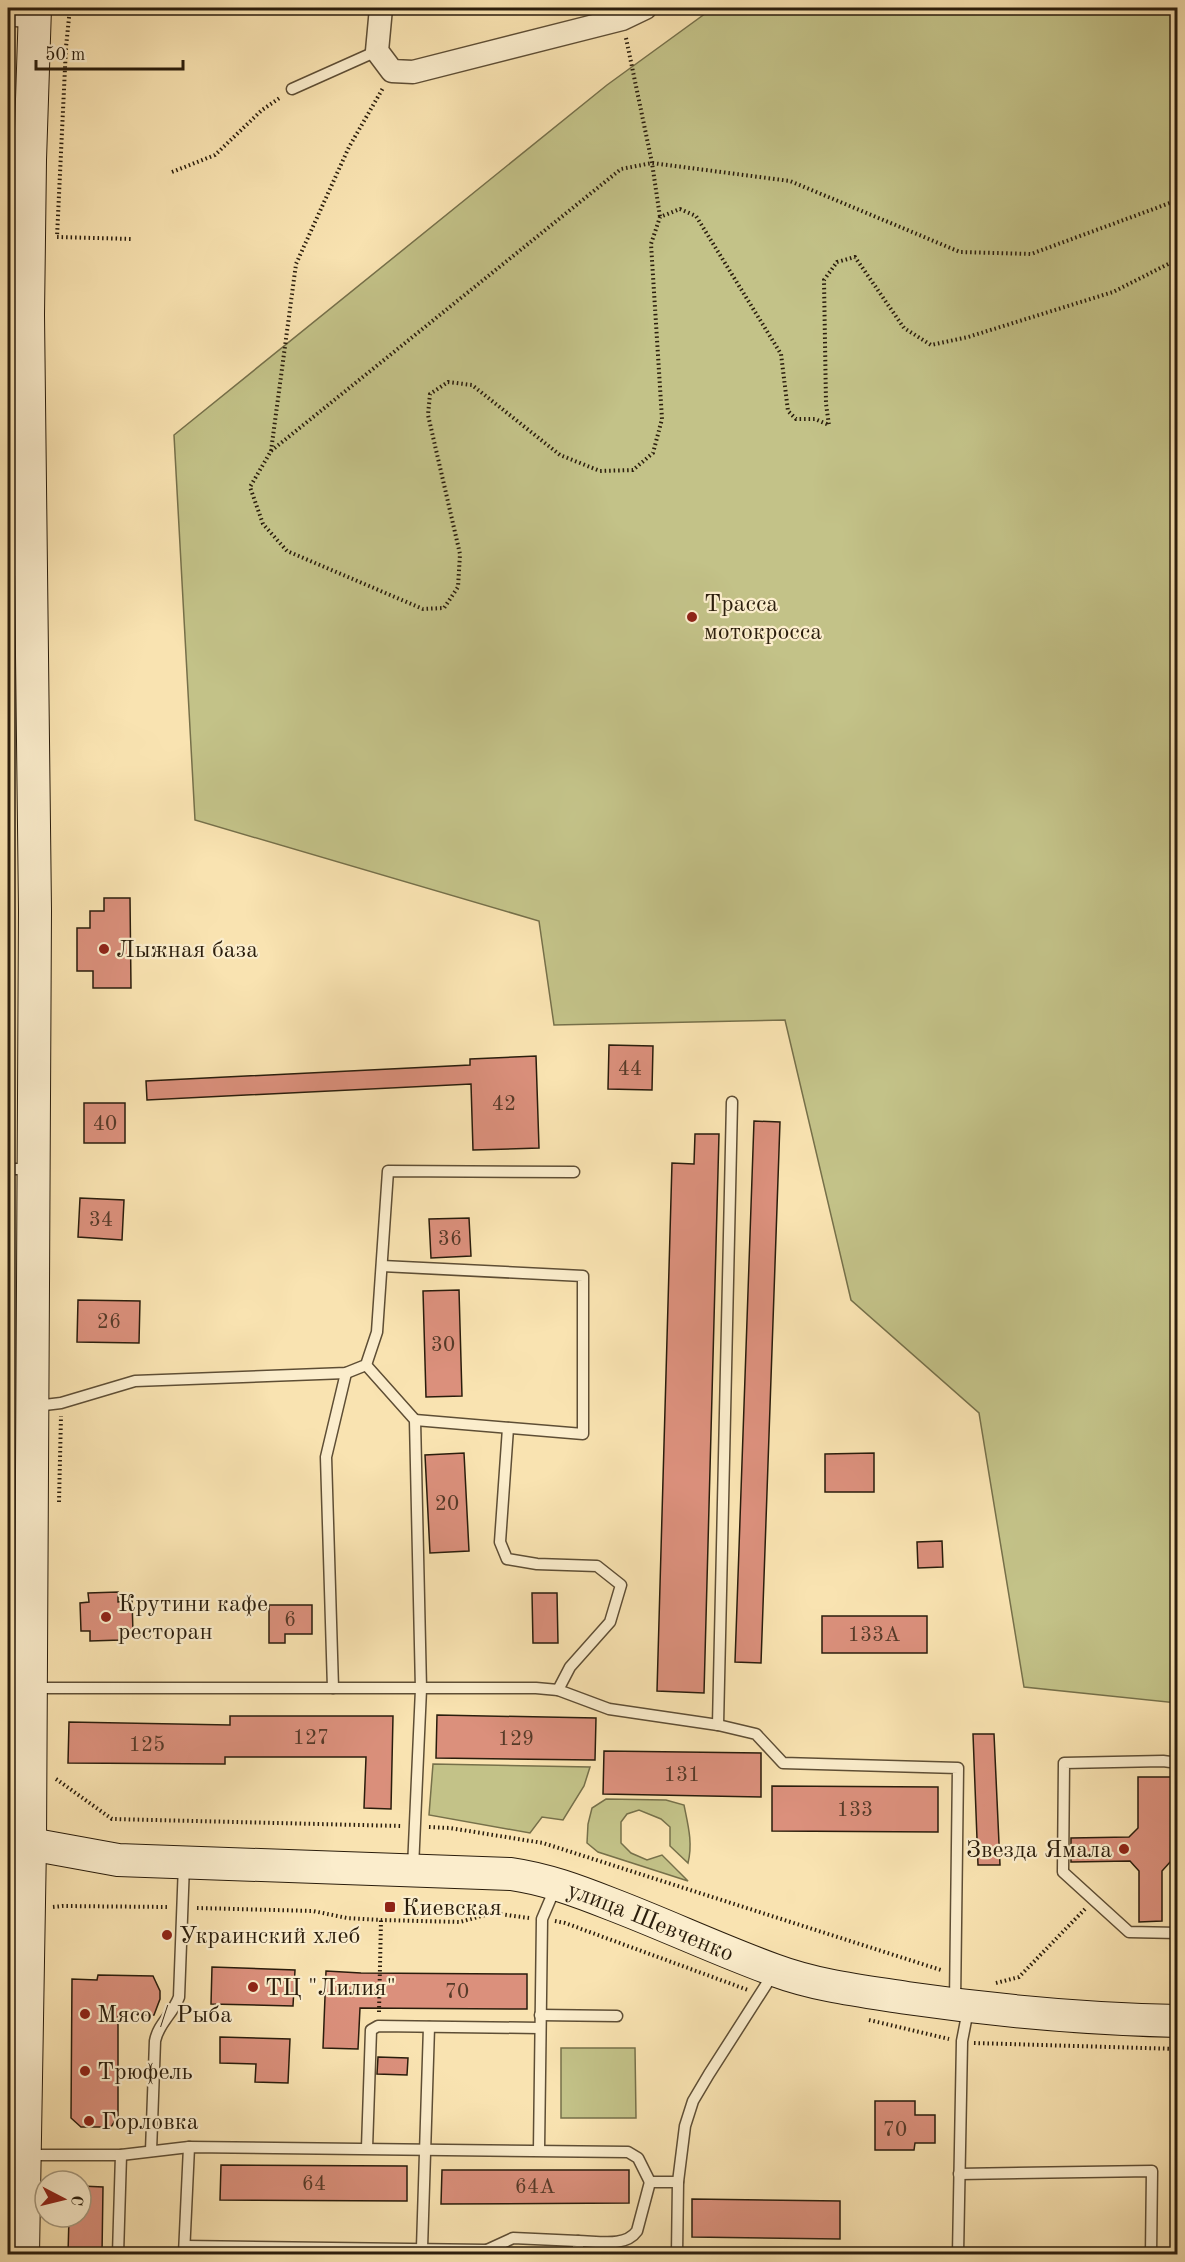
<svg xmlns="http://www.w3.org/2000/svg" width="1185" height="2262" font-family="'Old Standard TT',serif">
	<style>
		.green { fill: #c3c288; stroke: #76704a; stroke-width: 1.5 }
		.building { fill: #db907c; stroke: #2a1d0c; stroke-width: 1.5 }
		.lines { fill: none; stroke-linecap: round; stroke-linejoin: round }
		.lane-casing { stroke: #5e4e35; stroke-width: 13 }
		.street-casing { stroke: #5e4e35; stroke-width: 25 }
		.secondary-casing { stroke: #2a1d0c; stroke-width: 34 }
		.path { stroke: #2a1d0c; stroke-width: 4; stroke-dasharray: 1.5 3; stroke-linecap: butt }
		.lane { stroke: #fbedcc; stroke-width: 10 }
		.street { stroke: #fbedcc; stroke-width: 22 }
		.secondary { stroke: #fbedcc; stroke-width: 32 }
		.poi-dot { fill: #8f2418; stroke: #fbedcc; stroke-width: 2 }
		.labels { text-anchor: middle; stroke-width: 4.5; stroke-linejoin: round; paint-order: stroke }
		.number-label { font-size: 21px; fill: #563a28 }
		.poi-label { font-size: 24px; fill: #2a1d0c; stroke: #fbedcc; text-anchor: start }
		.street-label { font-size: 24px; fill: #2a1d0c; stroke: #fbedcc }
	</style>
	<rect width="100%" height="100%" fill="#f9e3b1"/>
	<filter id="stains"><feTurbulence type="fractalNoise" baseFrequency=".00333" numOctaves="4"/><feColorMatrix values="0 0 0 0 .2 0 0 0 0 .09 0 0 0 0 .02 0 0 0 .5 -.17"/></filter>
	<radialGradient id="worn" r=".72"><stop offset=".6" stop-color="#630" stop-opacity="0"/><stop offset="1" stop-color="#630" stop-opacity=".3"/></radialGradient>
	<g class="green">
		<polygon points="713,8 1177,8 1177,1703 1024,1687 979,1413 851,1300 785,1020 554,1025 539,921 195,820 174,435 607,85"/>
		<polygon points="433,1764 590,1767 584,1786 563,1820 542,1817 530,1833 429,1815"/>
		<path d="M 606,1799 L 666,1800 L 684,1805 C 688,1825 693,1843 688,1863 L 670,1846 L 670,1827 L 661,1819 L 639,1810 L 627,1814 L 621,1822 L 621,1843 L 631,1853 L 647,1860 L 662,1855 L 688,1881 L 598,1852 L 587,1843 L 588,1824 L 592,1808 Z"/>
		<polygon points="561,2048 635,2048 636,2118 561,2118"/>
	</g>
	<g class="building">
		<polygon points="104,898 130,898 131,988 93,988 93,971 77,971 77,928 90,928 90,911 104,911"/>
		<polygon points="609,1045 653,1046 652,1090 608,1089"/>
		<polygon points="536,1056 539,1148 473,1150 471,1084 147,1100 146,1081 470,1065 470,1059"/>
		<rect x="84" y="1103" width="41" height="40"/>
		<polygon points="754,1121 780,1122 761,1663 735,1662"/>
		<polygon points="695,1134 719,1134 704,1693 657,1691 672,1163 694,1164"/>
		<polygon points="80,1198 124,1200 122,1240 78,1237"/>
		<polygon points="469,1218 471,1256 431,1258 429,1219"/>
		<polygon points="459,1290 462,1396 426,1397 423,1291"/>
		<polygon points="78,1300 140,1301 139,1343 77,1342"/>
		<polygon points="464,1453 469,1551 430,1553 425,1455"/>
		<polygon points="874,1453 874,1492 825,1492 825,1454"/>
		<polygon points="942,1541 943,1567 918,1568 917,1542"/>
		<polygon points="118,1592 118,1602 132,1601 133,1632 121,1632 121,1640 90,1641 90,1631 81,1631 80,1603 89,1602 88,1593"/>
		<polygon points="532,1593 557,1593 558,1643 533,1643"/>
		<polygon points="269,1605 312,1605 312,1634 285,1634 285,1643 269,1643"/>
		<rect x="822" y="1616" width="105" height="37"/>
		<polygon points="437,1715 596,1718 595,1760 436,1758"/>
		<polygon points="230,1716 393,1716 391,1809 364,1808 366,1757 225,1757 225,1764 68,1763 69,1722 230,1725"/>
		<polygon points="973,1734 994,1734 1000,1865 978,1865"/>
		<polygon points="604,1751 761,1753 761,1797 603,1794"/>
		<polygon points="1138,1777 1178,1777 1178,1861 1171,1861 1162,1871 1162,1921 1139,1922 1139,1871 1130,1861 1071,1862 1071,1838 1129,1837 1138,1828"/>
		<polygon points="772,1786 938,1787 938,1832 772,1831"/>
		<polygon points="212,1967 295,1970 293,2006 211,2004"/>
		<polygon points="326,1971 361,1973 527,1974 527,2009 360,2008 358,2049 323,2048"/>
		<polygon points="98,1975 153,1976 160,1991 160,1999 154,2015 118,2016 118,2116 111,2127 81,2127 71,2118 72,1979 97,1980"/>
		<polygon points="220,2037 290,2039 288,2083 255,2082 256,2064 220,2063"/>
		<polygon points="378,2057 408,2058 407,2075 377,2074"/>
		<polygon points="875,2101 915,2101 915,2115 935,2115 935,2143 915,2143 914,2150 875,2150"/>
		<polygon points="221,2165 407,2166 407,2201 220,2200"/>
		<polygon points="442,2170 629,2170 629,2203 441,2204"/>
		<polygon points="81,2186 103,2187 102,2254 68,2254 69,2217 81,2217"/>
		<polygon points="692,2199 840,2201 840,2239 692,2237"/>
	</g>
	<g class="lines">
		<g class="lane-casing">
			<g id="lane">
				<polyline points="292,89 377,51"/>
				<polyline points="8,1169 30,1169"/>
				<polyline points="382,1266 583,1276 583,1434 415,1420"/>
				<polyline points="366,1365 415,1420 421,1689 413,1868"/>
				<polyline points="36,1406 61,1403 135,1381 346,1373 366,1365 377,1332 388,1171 574,1172"/>
				<polyline points="508,1428 500,1542 507,1559 537,1564 597,1566 621,1585 610,1622 570,1667 558,1690"/>
				<polyline points="34,1688 536,1688 558,1690 609,1709 718,1725 756,1734 783,1763 958,1768 955,2002"/>
				<polyline points="333,1688 326,1457 346,1373"/>
				<polyline points="718,1725 732,1102"/>
				<polyline points="1178,1763 1163,1761 1064,1763 1063,1872 1129,1932 1178,1933"/>
				<polyline points="540,2015 617,2016"/>
				<polyline points="367,2148 371,2030 378,2026 540,2028"/>
				<polyline points="539,2150 542,1919 556,1886"/>
				<path d="M 151,2151 L 155,2041 C 158,2024 173,2014 179,1997 L 184,1864"/>
				<polyline points="28,2155 121,2155 189,2147"/>
				<polyline points="959,2174 1152,2171 1151,2254"/>
				<path d="M 578,2241 C 597,2241 625,2248 637,2231 L 650,2182 L 678,2182"/>
				<polyline points="185,2246 487,2250 487,2254"/>
				<polyline points="422,2248 429,2027"/>
				<polyline points="487,2250 513,2238 578,2241 578,2254"/>
				<polyline points="118,2254 121,2155"/>
				<polyline points="184,2254 189,2147 628,2152 638,2158 650,2182"/>
				<polyline points="677,2254 678,2182 685,2126 693,2101 709,2074 773,1974"/>
				<polyline points="958,2254 962,2041 968,2010"/>
			</g>
		</g>
		<g class="street-casing">
			<g id="street">
				<polyline points="381,8 377,51 392,71 413,72 622,19 645,8"/>
				<polyline points="8,14 35,17"/>
				<polyline points="8,566 32,560"/>
			</g>
		</g>
		<g class="secondary-casing">
			<g id="secondary">
				<path id="s1" d="M 8,1836 L 30,1844 L 118,1860 L 511,1874 C 546,1879 578,1891 611,1904 C 666,1925 719,1950 774,1970 C 817,1986 862,1991 907,1998 C 997,2011 1087,2019 1178,2021"/>
				<polyline points="23,2254 30,1844 35,911 28,315 30,160 35,8"/>
			</g>
		</g>
		<g class="path">
			<polyline points="70,8 66,47 57,237 132,239"/>
			<polyline points="626,38 652,163 660,217"/>
			<polyline points="172,172 215,155 262,110 281,97"/>
			<polyline points="1178,200 1031,254 960,252 790,181 652,163 621,169 271,451 250,487 263,524 287,551 423,609 444,608 458,587 460,554 428,415 430,394 448,382 472,385 560,455 600,471 633,470 653,453 662,419 651,244 660,217 680,209 696,216 781,354 788,411 796,419 815,419 829,425 826,404 824,280 837,262 855,257 904,328 931,345 968,337 1113,292 1178,259"/>
			<polyline points="271,451 296,264 349,147 383,88"/>
			<polyline points="59,1502 61,1416"/>
			<polyline points="56,1779 112,1819 401,1826"/>
			<polyline points="429,1827 450,1828 543,1843 941,1970"/>
			<polyline points="53,1907 63,1906 168,1907"/>
			<polyline points="197,1908 313,1911 347,1918 381,1920 460,1922 492,1913 529,1918"/>
			<polyline points="555,1921 565,1923 748,1990"/>
			<polyline points="996,1983 1019,1977 1085,1909"/>
			<polyline points="379,2012 381,1920"/>
			<polyline points="869,2020 949,2039"/>
			<polyline points="974,2043 1178,2049"/>
		</g>
		<use href="#lane" class="lane"/>
		<use href="#street" class="street"/>
		<use href="#secondary" class="secondary"/>
	</g>
	<g class="poi-dot">
		<circle cx="692" cy="617" r="6"/>
		<circle cx="104" cy="949" r="6"/>
		<circle cx="106" cy="1617" r="6"/>
		<circle cx="1124" cy="1849" r="6"/>
		<rect x="384" y="1901" width="12" height="12" rx="3"/>
		<circle cx="167" cy="1935" r="6"/>
		<circle cx="253" cy="1987" r="6"/>
		<circle cx="85" cy="2014" r="6"/>
		<circle cx="85" cy="2071" r="6"/>
		<circle cx="89" cy="2121" r="6"/>
	</g>
	<g class="labels">
		<g class="number-label">
			<text x="630" y="1075">44</text>
			<text x="504" y="1110">42</text>
			<text x="105" y="1130">40</text>
			<text x="101" y="1226">34</text>
			<text x="450" y="1245">36</text>
			<text x="109" y="1328">26</text>
			<text x="443" y="1351">30</text>
			<text x="447" y="1510">20</text>
			<text x="290" y="1626">6</text>
			<text x="874" y="1641">133А</text>
			<text x="311" y="1744">127</text>
			<text x="516" y="1745">129</text>
			<text x="147" y="1751">125</text>
			<text x="682" y="1781">131</text>
			<text x="855" y="1816">133</text>
			<text x="457" y="1998">70</text>
			<text x="895" y="2136">70</text>
			<text x="314" y="2190">64</text>
			<text x="535" y="2193">64А</text>
		</g>
		<g class="poi-label">
			<text x="704" y="611">Трасса<tspan x="704" dy="28">мотокросса</tspan></text>
			<text x="116" y="957">Лыжная база</text>
			<text x="118" y="1611">Крутини кафе<tspan x="118" dy="28">ресторан</tspan></text>
			<text x="1112" y="1857" text-anchor="end">Звезда Ямала</text>
			<text x="402" y="1915">Киевская</text>
			<text x="179" y="1943">Украинский хлеб</text>
			<text x="265" y="1995">ТЦ "Лилия"</text>
			<text x="97" y="2022">Мясо / Рыба</text>
			<text x="97" y="2079">Трюфель</text>
			<text x="101" y="2129">Горловка</text>
		</g>
		<g class="street-label">
			<text dy="8" stroke="none"><textPath href="#s1" startOffset="654">улица Шевченко</textPath></text>
		</g>
	</g>
	<rect width="1185" height="2262" fill="none" stroke="#f9e3b1" stroke-width="30"/>
	<rect x="9" y="9" width="1167" height="2244" fill="none" stroke="#2a1d0c" stroke-width="3"/>
	<rect x="15" y="15" width="1155" height="2232" fill="none" stroke="#2a1d0c" stroke-width="1.5"/>
	<g transform="translate(63 2199) rotate(97)"><circle r="28" fill="#fbedcc" stroke="#a79a7f" stroke-width="1.5"/>
	<path d="M0-4.5L10 22L0 15L-10 22Z" fill="#8f2418"/>
	<text y="-9" font-size="16" font-weight="bold" text-anchor="middle" fill="#2a1d0c">С</text>
	</g>
	<path d="M36 60v9h147v-9" fill="none" stroke="#2a1d0c" stroke-width="3"/>
	<text x="45" y="60" font-size="18" fill="#2a1d0c" stroke="#fbedcc" stroke-width="4.5" paint-order="stroke">50 m</text>
	<rect width="100%" height="100%" filter="url(#stains)"/>
	<rect width="100%" height="100%" fill="url(#worn)"/>
</svg>
